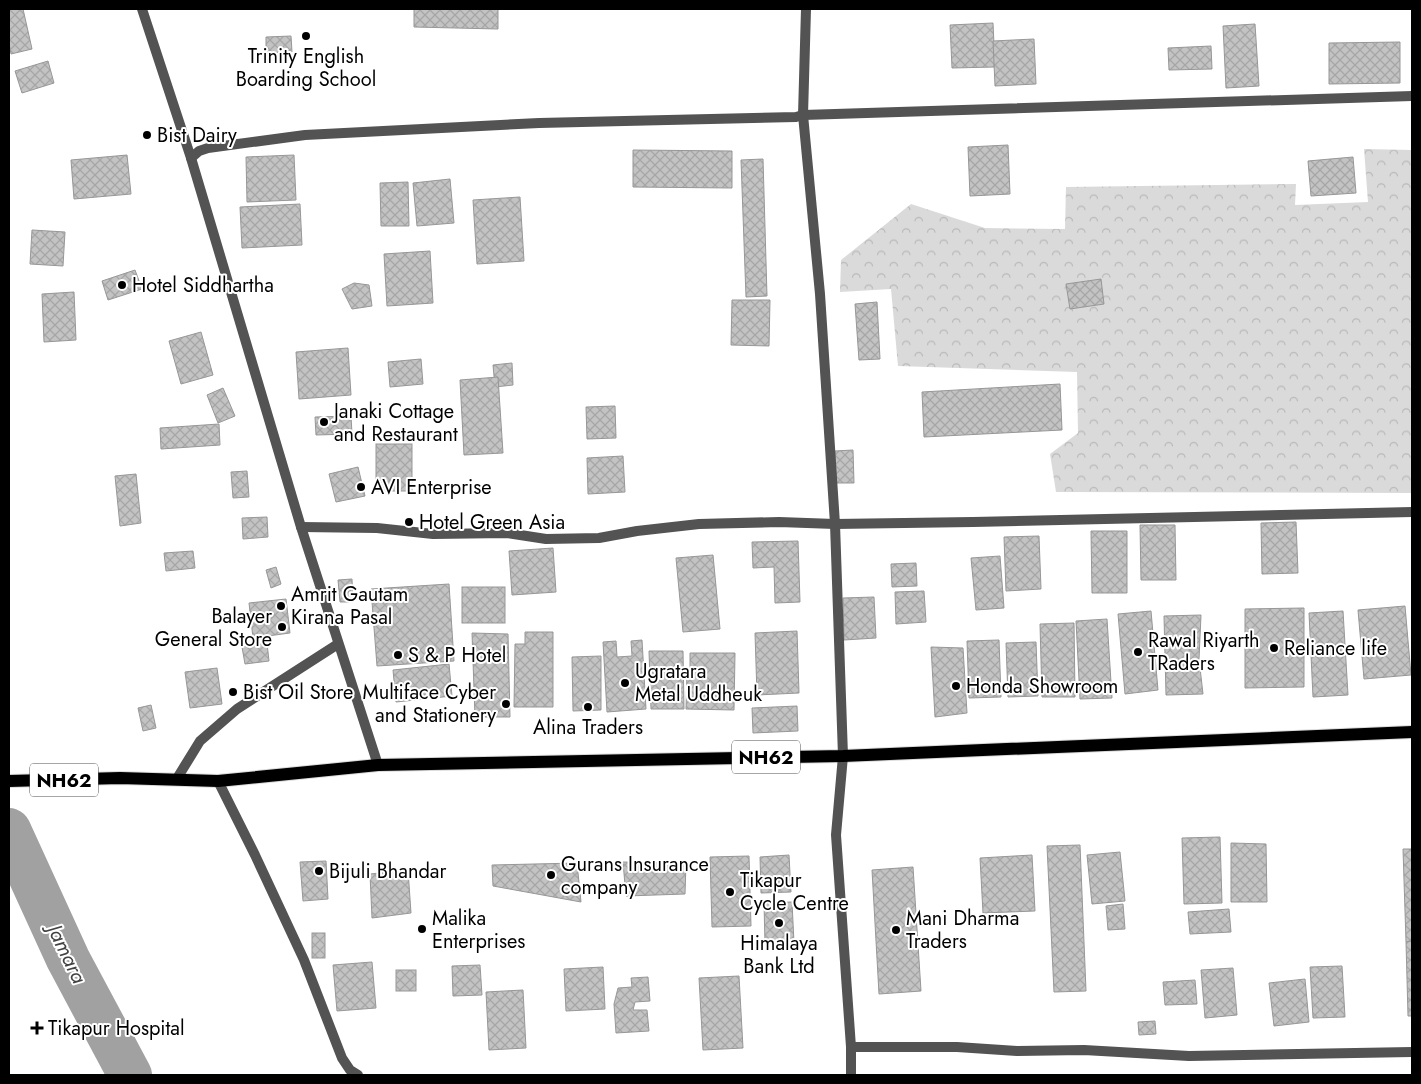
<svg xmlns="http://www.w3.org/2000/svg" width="1421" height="1084" font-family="Jost,sans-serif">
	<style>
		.forest { fill: url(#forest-crowns) }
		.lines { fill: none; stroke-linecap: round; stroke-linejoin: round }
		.river { stroke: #a1a1a1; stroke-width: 44 }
		.building { fill: url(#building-cross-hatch); stroke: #979797 }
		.primary-casing { stroke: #dbdbdb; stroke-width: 14 }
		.service { stroke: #535353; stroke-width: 10 }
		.minor { stroke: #535353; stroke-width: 10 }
		.primary { stroke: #000; stroke-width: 12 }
		.poi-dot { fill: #000; stroke: #fff; stroke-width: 2 }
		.labels { text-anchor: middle; stroke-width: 4; stroke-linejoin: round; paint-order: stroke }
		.shield { fill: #fff; stroke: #4c4c4c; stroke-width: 1 }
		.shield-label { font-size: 19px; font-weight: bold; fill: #000 }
		.poi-label { font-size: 20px; fill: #000; stroke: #fff; text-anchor: start }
		.water-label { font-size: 21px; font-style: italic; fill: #424242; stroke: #fff }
	</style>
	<defs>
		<pattern id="forest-crowns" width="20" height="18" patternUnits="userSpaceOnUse" patternTransform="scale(1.25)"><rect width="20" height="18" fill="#dadada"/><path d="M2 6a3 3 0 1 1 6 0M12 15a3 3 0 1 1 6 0" fill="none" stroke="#b9b9b9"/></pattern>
		<pattern id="building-cross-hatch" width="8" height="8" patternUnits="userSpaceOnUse" patternTransform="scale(1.25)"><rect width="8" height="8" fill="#c3c3c3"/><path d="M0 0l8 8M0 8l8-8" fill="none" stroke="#a6a6a6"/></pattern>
	</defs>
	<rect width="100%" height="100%" fill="#fff"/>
	<polygon class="forest" points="1364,149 1412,150 1412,493 1056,492 1050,454 1078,433 1077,372 898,366 891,289 840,292 841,260 911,204 985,228 1065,229 1066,187 1296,184 1295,205 1368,202"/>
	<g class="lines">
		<polyline class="river" points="9,830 68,959 130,1075"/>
	</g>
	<g class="building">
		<polygon points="9,9 23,9 32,49 11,54 9,43"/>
		<polygon points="414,9 498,9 498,29 414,27"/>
		<polygon points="993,23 995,67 952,68 950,25"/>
		<polygon points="1255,24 1259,86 1226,88 1223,26"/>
		<polygon points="291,36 292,52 266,53 266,37"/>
		<polygon points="1034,39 1036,84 995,86 993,41"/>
		<polygon points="1400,42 1400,83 1329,84 1329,43"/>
		<polygon points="1211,46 1212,69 1169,70 1168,48"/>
		<polygon points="48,61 54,83 22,93 15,71"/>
		<polygon points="1008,145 1010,194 970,196 968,147"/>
		<polygon points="633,150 732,151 732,188 633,187"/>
		<polygon points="127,155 131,194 74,199 71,160"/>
		<polygon points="294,155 296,200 247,202 246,157"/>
		<polygon points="1353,157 1356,193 1311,196 1308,161"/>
		<polygon points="763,159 767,296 746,297 741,160"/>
		<polygon points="450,179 454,223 417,226 413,183"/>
		<polygon points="408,182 409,226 381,226 380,183"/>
		<polygon points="520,197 524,261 477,264 473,200"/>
		<polygon points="300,204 302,245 242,248 240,207"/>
		<polygon points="32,230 65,232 63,266 30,264"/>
		<polygon points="430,251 433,303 387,306 384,254"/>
		<polygon points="135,270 142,289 108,300 102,281"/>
		<polygon points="1101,279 1104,304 1070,309 1066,284"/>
		<polygon points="354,283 369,285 372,306 352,309 342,289"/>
		<polygon points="74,292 76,340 44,342 42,294"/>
		<polygon points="732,300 770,300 769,346 731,345"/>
		<polygon points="877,302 880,359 859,360 855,304"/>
		<polygon points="201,332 213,375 181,384 169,341"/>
		<polygon points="348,348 351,395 299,399 296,352"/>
		<polygon points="421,359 423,384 390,387 388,362"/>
		<polygon points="512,363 513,385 495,387 493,365"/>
		<polygon points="498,377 503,453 464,455 460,380"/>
		<polygon points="1060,384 1062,430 924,437 922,392"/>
		<polygon points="223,388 235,416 218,423 207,395"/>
		<polygon points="615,406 616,438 587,439 586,407"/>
		<polygon points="351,416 352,434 316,435 315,417"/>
		<polygon points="219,424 220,445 161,449 160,428"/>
		<rect x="376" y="444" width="36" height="47"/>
		<polygon points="853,450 854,483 836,483 835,451"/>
		<polygon points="623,456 625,492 588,494 587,458"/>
		<polygon points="358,467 365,496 336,502 329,474"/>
		<polygon points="247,471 249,497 233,498 231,472"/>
		<polygon points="136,474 141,523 120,526 115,476"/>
		<polygon points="267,517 268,537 243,539 242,518"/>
		<polygon points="1296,522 1298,573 1262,574 1261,523"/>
		<polygon points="1140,525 1175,525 1176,580 1141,580"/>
		<polygon points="1091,531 1127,531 1127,593 1092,593"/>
		<polygon points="1039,536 1041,589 1006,591 1004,537"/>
		<polygon points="798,541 800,602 775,603 774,567 753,568 752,542"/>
		<polygon points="553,548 556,592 512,595 509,551"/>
		<polygon points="193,551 195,568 166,571 164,553"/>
		<polygon points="713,555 720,629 683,632 676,558"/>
		<polygon points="1000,556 1004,608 976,610 971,558"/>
		<polygon points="916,563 917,586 892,587 891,564"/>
		<polygon points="276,567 281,584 271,588 266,570"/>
		<polygon points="352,579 353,602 340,602 338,580"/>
		<polygon points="449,584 454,661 377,666 371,589"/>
		<rect x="462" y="587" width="43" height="36"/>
		<polygon points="924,591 926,622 896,624 895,592"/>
		<polygon points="874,597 876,638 844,640 843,598"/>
		<polygon points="286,599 290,633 253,638 249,603"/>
		<polygon points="1405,606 1411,675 1364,679 1358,610"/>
		<polygon points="1304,608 1304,687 1245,688 1245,609"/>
		<polygon points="1151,611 1158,690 1125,694 1118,614"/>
		<polygon points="1343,611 1348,695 1313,697 1309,613"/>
		<polygon points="1201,615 1199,659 1203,694 1166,695 1164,616"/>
		<polygon points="1107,619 1112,698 1080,699 1076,621"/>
		<polygon points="1074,623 1075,697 1042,697 1040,624"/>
		<polygon points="797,631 799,693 757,695 755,633"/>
		<polygon points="525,632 553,632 553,707 514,707 515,644 525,644"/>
		<polygon points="472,633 508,634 510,717 475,717"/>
		<polygon points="642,640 646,709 607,712 603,642 616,641 617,657 632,656 631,641"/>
		<polygon points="999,640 1001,697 969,698 967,641"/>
		<polygon points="1036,642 1038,696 1008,697 1006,643"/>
		<polygon points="267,643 269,661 245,664 242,647"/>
		<polygon points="931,647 963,648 967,713 935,717"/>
		<polygon points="649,651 683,651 684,709 651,709"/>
		<polygon points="690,653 735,653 734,710 686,709 687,670 690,670"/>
		<polygon points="601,656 601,710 573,711 572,657"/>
		<polygon points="449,664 452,696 396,702 393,670"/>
		<polygon points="217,668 222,704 190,708 185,672"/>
		<polygon points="151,705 156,728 143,731 138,708"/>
		<polygon points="797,706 798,731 753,733 752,708"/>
		<polygon points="1220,837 1222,903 1184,904 1182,838"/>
		<polygon points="1231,843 1266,844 1267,902 1231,902"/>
		<polygon points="1080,845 1086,991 1054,992 1047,846"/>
		<polygon points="1403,849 1412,849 1412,941 1406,942"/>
		<polygon points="1120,852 1125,901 1092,904 1087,855"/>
		<polygon points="789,855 791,892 761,893 760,857"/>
		<polygon points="1032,855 1035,911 983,913 980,858"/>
		<polygon points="749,856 751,926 712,927 710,857"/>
		<polygon points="326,861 328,899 303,901 300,862"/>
		<polygon points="623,862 686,863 685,894 626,896"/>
		<polygon points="577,863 581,902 493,886 492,865"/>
		<polygon points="913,867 921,991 879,994 872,870"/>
		<polygon points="408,870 411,913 372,918 370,874"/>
		<polygon points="792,902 794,943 765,944 764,903"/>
		<polygon points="1123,904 1125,929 1108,930 1106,906"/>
		<polygon points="1229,909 1231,932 1190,934 1188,912"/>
		<rect x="312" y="933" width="13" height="25"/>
		<polygon points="1412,941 1412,1016 1408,1016 1406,942"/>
		<polygon points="372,962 376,1008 337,1011 333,965"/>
		<polygon points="480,965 482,995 453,996 452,966"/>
		<polygon points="1342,966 1345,1017 1313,1018 1310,967"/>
		<polygon points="603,967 605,1009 566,1011 564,969"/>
		<polygon points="1233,968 1237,1015 1205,1018 1201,970"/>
		<rect x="396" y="970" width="20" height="21"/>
		<polygon points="739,976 743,1048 703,1050 699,978"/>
		<polygon points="648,977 650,1001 635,1002 633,1010 647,1010 649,1031 616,1033 614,1004 618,988 632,987 631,978"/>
		<polygon points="1305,979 1309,1022 1274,1026 1269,983"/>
		<polygon points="1195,980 1197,1004 1165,1005 1163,982"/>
		<polygon points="523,990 526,1048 489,1050 486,992"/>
		<polygon points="1155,1021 1156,1034 1139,1035 1138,1022"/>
	</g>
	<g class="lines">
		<g class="primary-casing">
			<polyline id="primary" points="9,781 120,778 218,781 378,765 843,756 1412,732"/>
		</g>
		<polyline class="service" points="176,780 200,741 237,709 338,644"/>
		<g class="minor">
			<polyline points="142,9 191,158 301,527 378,765"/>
			<polyline points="806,9 803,115 820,294 835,524 843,756 836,835 851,1047 851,1075"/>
			<polyline points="191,158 199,151 208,148 305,135 539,123 796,117 803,115 1412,96"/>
			<polyline points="301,527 377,528 433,534 507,533 546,539 599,538 637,531 699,524 779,522 835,524 973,522 1412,512"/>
			<polyline points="218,781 255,855 304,960 342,1058 350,1070 358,1075"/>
			<polyline points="851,1047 957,1047 1017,1051 1084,1050 1189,1056 1412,1052"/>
		</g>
		<use href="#primary" class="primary"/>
	</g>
	<g class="poi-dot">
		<circle cx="306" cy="36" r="5"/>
		<circle cx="147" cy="135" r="5"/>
		<circle cx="122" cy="285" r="5"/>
		<circle cx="324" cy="422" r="5"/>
		<circle cx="361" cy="487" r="5"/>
		<circle cx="409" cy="522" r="5"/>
		<circle cx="281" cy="606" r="5"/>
		<circle cx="282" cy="627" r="5"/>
		<circle cx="1274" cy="648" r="5"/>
		<circle cx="1138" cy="652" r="5"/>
		<circle cx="398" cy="655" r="5"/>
		<circle cx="625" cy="683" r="5"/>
		<circle cx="956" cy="686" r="5"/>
		<circle cx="233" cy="692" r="5"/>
		<circle cx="506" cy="704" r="5"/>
		<circle cx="588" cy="707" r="5"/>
		<circle cx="319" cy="871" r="5"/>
		<circle cx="551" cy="875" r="5"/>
		<circle cx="730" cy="892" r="5"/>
		<circle cx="779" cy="923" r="5"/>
		<circle cx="422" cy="929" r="5"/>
		<circle cx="896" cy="930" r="5"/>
		<path d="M34.5 1020.5h5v5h5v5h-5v5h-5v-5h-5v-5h5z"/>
	</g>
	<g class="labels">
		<g class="shield">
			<rect x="732" y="740.5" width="68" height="33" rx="4"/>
			<rect x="30" y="763.5" width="68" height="33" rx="4"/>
		</g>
		<g class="shield-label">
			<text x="766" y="764">NH62</text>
			<text x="64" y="787">NH62</text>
		</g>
		<g class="poi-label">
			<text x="306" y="63" text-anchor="middle">Trinity English<tspan x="306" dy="23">Boarding School</tspan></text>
			<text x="157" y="142">Bist Dairy</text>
			<text x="132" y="292">Hotel Siddhartha</text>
			<text x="334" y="418">Janaki Cottage<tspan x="334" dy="23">and Restaurant</tspan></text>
			<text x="371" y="494">AVI Enterprise</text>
			<text x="419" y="529">Hotel Green Asia</text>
			<text x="291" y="601">Amrit Gautam<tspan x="291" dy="23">Kirana Pasal</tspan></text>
			<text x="272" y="623" text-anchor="end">Balayer<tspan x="272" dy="23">General Store</tspan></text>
			<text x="1148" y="647">Rawal Riyarth<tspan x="1148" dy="23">TRaders</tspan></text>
			<text x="1284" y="655">Reliance life</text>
			<text x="408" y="662">S &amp; P Hotel</text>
			<text x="635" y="678">Ugratara<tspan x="635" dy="23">Metal Uddheuk</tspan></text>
			<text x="966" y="693">Honda Showroom</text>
			<text x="243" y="699">Bist Oil Store</text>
			<text x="496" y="699" text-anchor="end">Multiface Cyber<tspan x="496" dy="23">and Stationery</tspan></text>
			<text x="588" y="734" text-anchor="middle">Alina Traders</text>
			<text x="561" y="871">Gurans Insurance<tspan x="561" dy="23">company</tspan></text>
			<text x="329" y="878">Bijuli Bhandar</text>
			<text x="740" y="887">Tikapur<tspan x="740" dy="23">Cycle Centre</tspan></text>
			<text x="432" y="925">Malika<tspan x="432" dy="23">Enterprises</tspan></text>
			<text x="906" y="925">Mani Dharma<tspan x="906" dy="23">Traders</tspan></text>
			<text x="779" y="950" text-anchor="middle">Himalaya<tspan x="779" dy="23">Bank Ltd</tspan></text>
			<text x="48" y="1035">Tikapur Hospital</text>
		</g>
		<g class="water-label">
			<text transform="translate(67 954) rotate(64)" y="7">Jamara</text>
		</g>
	</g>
	<rect width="1421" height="1084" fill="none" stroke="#000000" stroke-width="20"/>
</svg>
